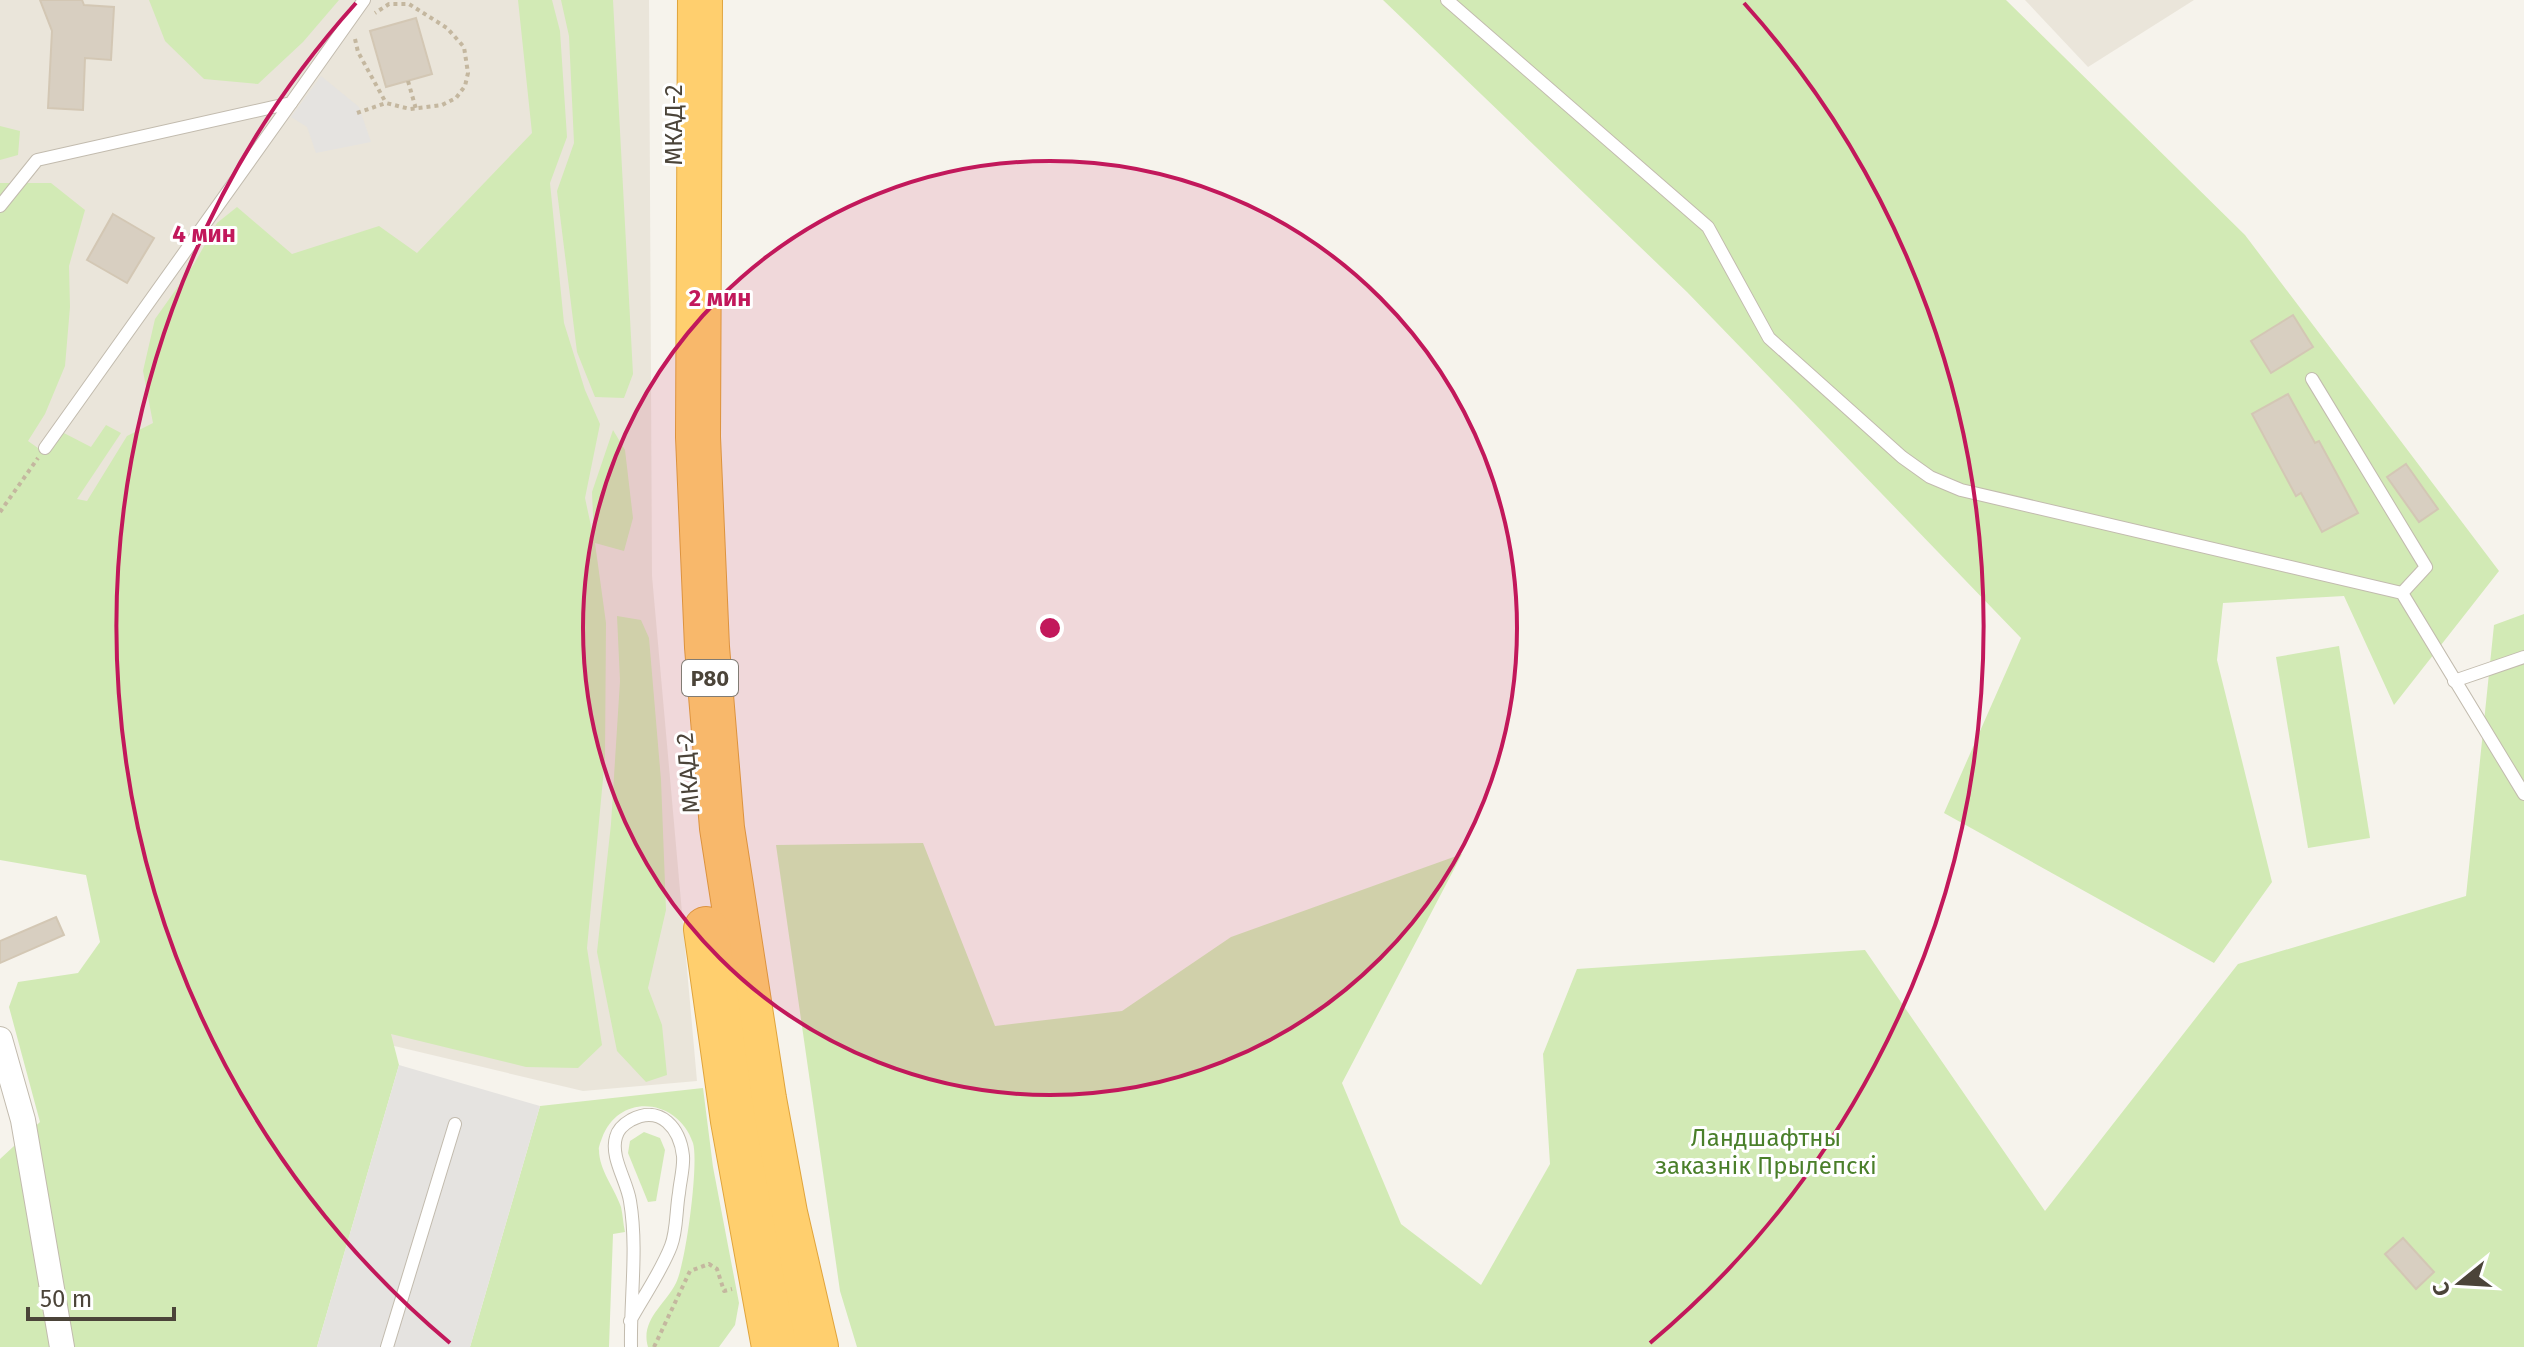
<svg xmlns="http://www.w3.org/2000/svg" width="2524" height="1347" font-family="'Fira Sans',sans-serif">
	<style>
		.residential { fill: #eae5da }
		.green { fill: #d2eab5 }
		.parking { fill: #e5e3e0 }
		.building { fill: #d8cfc1; stroke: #d3c7b4; stroke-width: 2 }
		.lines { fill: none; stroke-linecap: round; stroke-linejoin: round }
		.lane-casing { stroke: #c2bbae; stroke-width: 14 }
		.street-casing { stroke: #c2bbae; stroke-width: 26 }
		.highway-casing { stroke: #e0a43c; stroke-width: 46 }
		.path { stroke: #c4b79f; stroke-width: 4; stroke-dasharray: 4 4; stroke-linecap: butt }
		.lane { stroke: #fff; stroke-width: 12 }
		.street { stroke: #fff; stroke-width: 24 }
		.highway { stroke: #ffcf6e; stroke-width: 44 }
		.ring { fill: none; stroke: #c2185b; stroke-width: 4 }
		.labels { text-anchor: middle; stroke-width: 6; stroke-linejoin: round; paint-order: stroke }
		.shield { fill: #fff; stroke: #817c74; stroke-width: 2 }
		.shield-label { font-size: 22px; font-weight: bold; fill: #4b4439 }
		.street-label { font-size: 24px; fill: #4b4439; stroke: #fff }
		.park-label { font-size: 24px; fill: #4a7f2a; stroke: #fff }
		.centre { fill: #c2185b; stroke: #fff; stroke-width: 4 }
		.ring-label { font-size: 24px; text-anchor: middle; font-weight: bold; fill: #c2185b; stroke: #fff; stroke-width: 6; stroke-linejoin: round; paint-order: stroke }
	</style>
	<rect width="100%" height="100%" fill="#f6f3ec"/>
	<g class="residential">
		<polygon points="0,0 649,0 652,576 697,1081 583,1091 369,1040 0,669"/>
		<polygon points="2025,0 2194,0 2088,67"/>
	</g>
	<g class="green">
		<polygon points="149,0 339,0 303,42 258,84 204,79 165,41"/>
		<polygon points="518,0 552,0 560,31 567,137 550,183 564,323 585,390 600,424 585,498 594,540 592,492 613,430 625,450 633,518 624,551 595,543 606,623 605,758 587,948 602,1045 578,1068 526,1067 391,1034 399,1065 317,1347 0,1347 0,1159 40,1122 9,1007 18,982 78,973 100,942 86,875 0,860 0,183 51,183 85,210 69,266 70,307 65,366 45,414 28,441 45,453 60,431 91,447 106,425 121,433 77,499 87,501 127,436 153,423 143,371 155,319 194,264 217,223 237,207 292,254 379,226 417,253 532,133"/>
		<polygon points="561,0 613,0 633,374 624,398 595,397 577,352 557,191 574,143 569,36"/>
		<polygon points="1383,0 2006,0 2245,235 2499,571 2394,705 2344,596 2223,603 2217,660 2272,882 2214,963 1944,813 2021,638 1687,292"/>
		<polygon points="0,126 20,131 18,155 0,160"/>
		<polygon points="2524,614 2524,1347 857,1347 840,1291 776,845 923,843 995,1026 1122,1011 1231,937 1462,854 1342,1083 1401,1224 1481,1285 1550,1164 1543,1054 1577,969 1865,950 2045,1211 2238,964 2466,896 2494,625"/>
		<polygon points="617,616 641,620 649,638 661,780 666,910 648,988 662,1025 667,1075 646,1082 617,1051 597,952 611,824 620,681"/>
		<polygon points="2339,646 2370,838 2308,848 2276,657"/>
		<path d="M 703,1088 L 713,1167 L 739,1303 L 735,1325 L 719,1347 L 648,1347 C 640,1320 665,1305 676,1283 C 686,1263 699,1163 693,1143 C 678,1098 619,1092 602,1138 C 601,1141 598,1148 599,1150 C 599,1170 615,1189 621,1207 C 623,1215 623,1224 625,1232 L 613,1234 L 609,1347 L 470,1347 L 540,1106 Z"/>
		<polygon points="644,1132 660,1138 665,1150 656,1201 648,1202 628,1153 630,1141"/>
	</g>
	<g class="parking">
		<polygon points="321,76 359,107 371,142 316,153 307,127 291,117"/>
		<polygon points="399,1065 540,1106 470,1347 317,1347"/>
	</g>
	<g class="building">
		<polygon points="40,0 82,0 84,5 114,7 111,60 85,58 83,110 48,108 52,31"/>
		<polygon points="416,18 432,74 386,87 370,31"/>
		<polygon points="113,214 154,238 127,283 87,260"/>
		<polygon points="2293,315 2313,347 2271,373 2251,341"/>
		<polygon points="2288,394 2315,443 2319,441 2358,513 2322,532 2301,493 2296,496 2252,414"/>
		<polygon points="2406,464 2438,509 2419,522 2387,477"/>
		<polygon points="56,917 64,935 0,963 0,941"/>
		<polygon points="2403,1238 2434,1272 2416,1289 2385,1254"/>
	</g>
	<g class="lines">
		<g class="lane-casing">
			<g id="lane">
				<polyline points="1447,0 1708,227 1769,338 1902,457 1930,477 1961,490 2402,593 2524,794"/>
				<polyline points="0,206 37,160 291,103 364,0"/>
				<polyline points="2312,379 2426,567 2402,593"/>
				<polyline points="45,448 291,103"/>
				<polyline points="2454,681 2524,657"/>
				<path d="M 630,1321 C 643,1297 661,1272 671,1246 C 677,1231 676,1209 679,1193 C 680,1181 684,1168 683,1156 C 680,1129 661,1104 631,1120 C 624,1124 618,1129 616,1137 C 610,1157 627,1181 630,1201 C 638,1249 630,1299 631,1347"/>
				<polyline points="387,1347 455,1124"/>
			</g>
		</g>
		<g class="street-casing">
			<polyline id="street" points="0,1039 23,1120 62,1347"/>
		</g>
		<g class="highway-casing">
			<g id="highway">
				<polyline points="700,0 698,437 707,647 722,828 764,1099 785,1213 816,1347"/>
				<polyline points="706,929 733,1121 774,1347"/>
			</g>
		</g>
		<g class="path">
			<polyline points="355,39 358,52 386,103"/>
			<polyline points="408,81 416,109"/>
			<polyline points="357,113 386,103 410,109 442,105 456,98 465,86 468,73 464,47 447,28 409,4 389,4 375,13"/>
			<polyline points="0,512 38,458"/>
			<polyline points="654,1347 690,1271 709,1264 717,1269 724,1291 732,1289"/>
		</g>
		<use href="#lane" class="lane"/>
		<use href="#street" class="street"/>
		<use href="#highway" class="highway"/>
	</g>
	<circle cx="1050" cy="628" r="467" fill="#c2185b" fill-opacity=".12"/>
	<g class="ring">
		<circle cx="1050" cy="628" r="467"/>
		<path d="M450 1343A934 934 0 0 1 356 3M1744 3A934 934 0 0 1 1650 1343"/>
	</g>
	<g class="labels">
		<rect class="shield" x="682" y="660" width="56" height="36" rx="6"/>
		<g class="shield-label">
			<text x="710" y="686">Р80</text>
		</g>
		<g class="street-label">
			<text transform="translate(674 125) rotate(-90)" y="8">МКАД-2</text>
			<text transform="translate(688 773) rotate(-95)" y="8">МКАД-2</text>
		</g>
		<g class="park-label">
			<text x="1766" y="1146">Ландшафтны<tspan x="1766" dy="28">заказнік Прылепскі</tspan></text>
		</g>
	</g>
	<circle cx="1050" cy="628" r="12" class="centre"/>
	<g class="ring-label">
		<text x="204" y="242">4 мин</text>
		<text x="720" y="306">2 мин</text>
	</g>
	<g transform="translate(2460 1283) rotate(252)" stroke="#ffffff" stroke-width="6" paint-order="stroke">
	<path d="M0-6L14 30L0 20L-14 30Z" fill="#4b4439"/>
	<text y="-12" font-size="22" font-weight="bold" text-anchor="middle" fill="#4b4439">С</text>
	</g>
	<path d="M28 1307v12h146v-12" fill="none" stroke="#4b4439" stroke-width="4"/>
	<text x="40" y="1307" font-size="24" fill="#4b4439" stroke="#ffffff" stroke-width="6" paint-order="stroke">50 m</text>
</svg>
